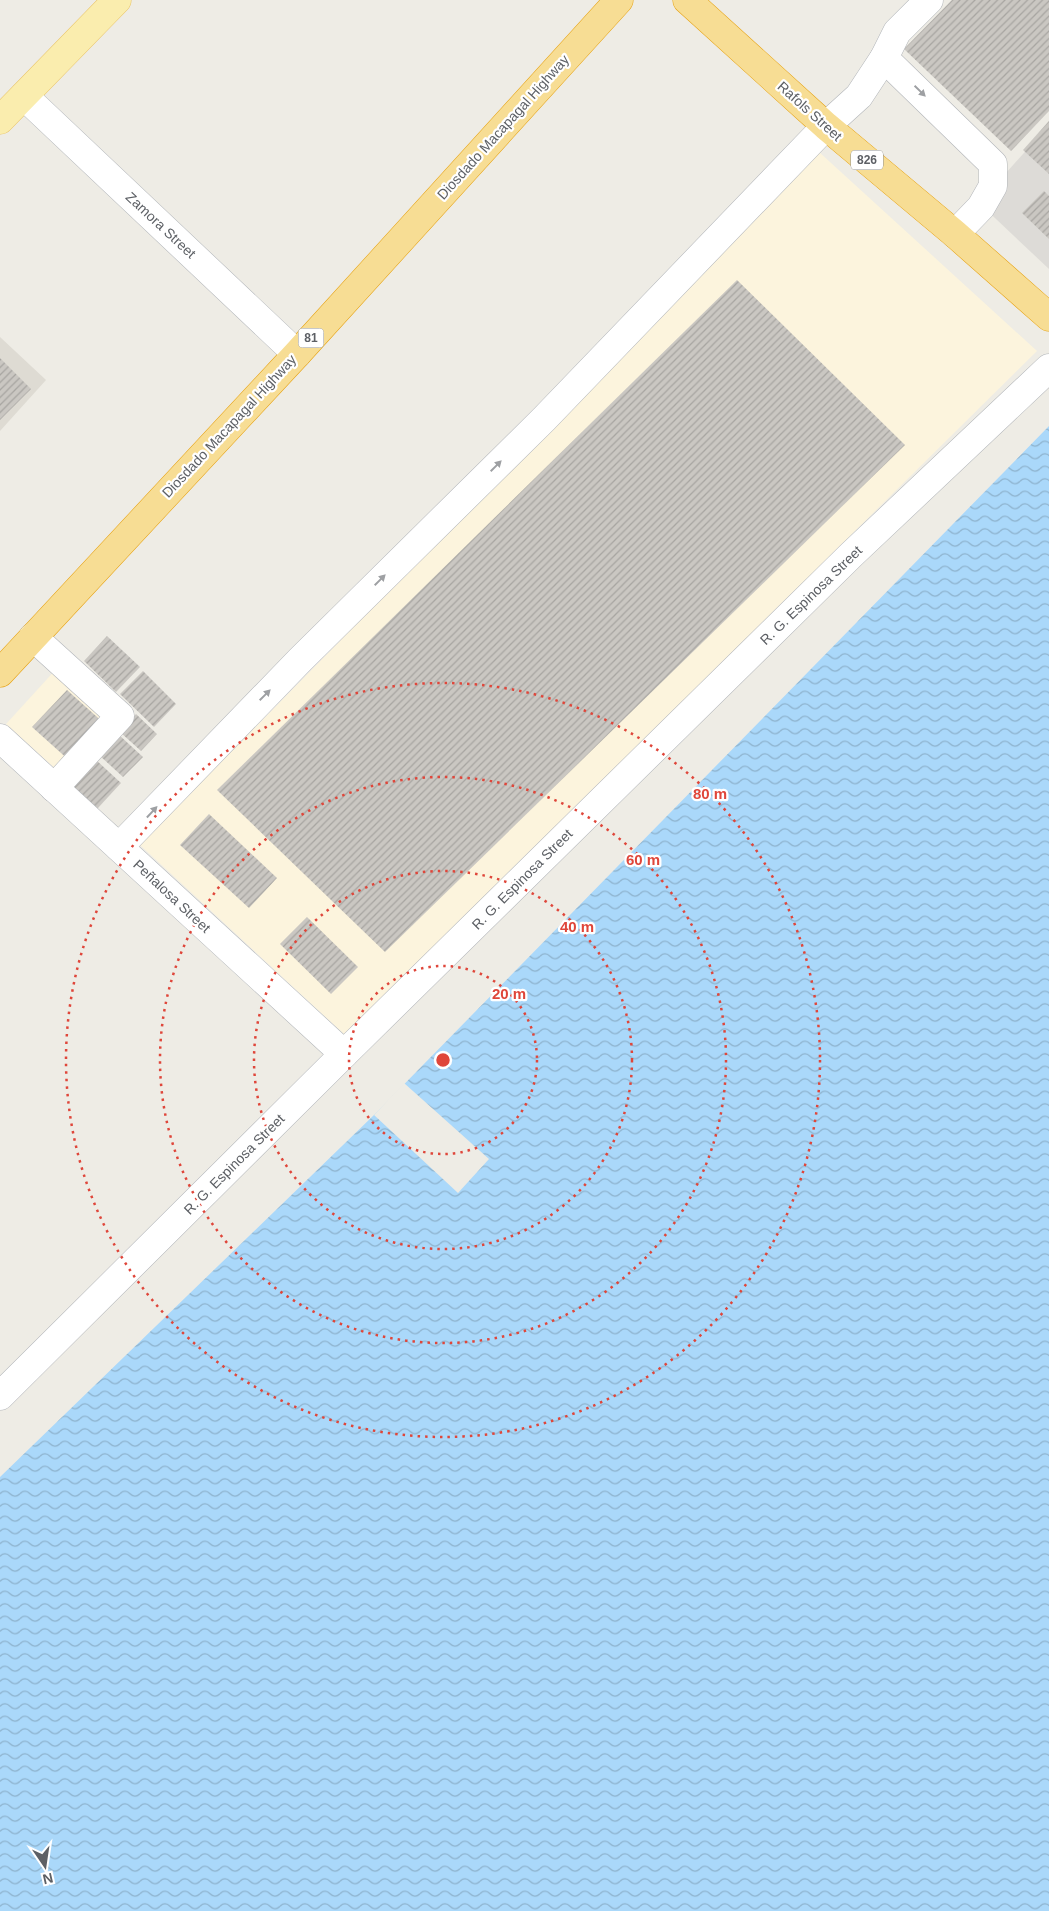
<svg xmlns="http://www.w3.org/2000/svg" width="1049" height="1911" font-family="Arial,sans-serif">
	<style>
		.commercial { fill: #fcf4dd }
		.industrial { fill: #dddbd7 }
		.education { fill: #dedbd3 }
		.water { fill: url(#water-waves) }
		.pier { fill: #eeece5 }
		.building { fill: url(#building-hatch) }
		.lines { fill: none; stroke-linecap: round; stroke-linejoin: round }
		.minor-casing { stroke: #b2b5b9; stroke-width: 29 }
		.major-casing { stroke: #e9c263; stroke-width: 29 }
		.highway-casing { stroke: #e6a00e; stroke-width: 29 }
		.minor { stroke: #fff; stroke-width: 28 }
		.major { stroke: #faedae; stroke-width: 28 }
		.highway { stroke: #f7dd94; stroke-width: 28 }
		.oneway { fill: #9ea0a3 }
		.ring { fill: none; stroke: #df463a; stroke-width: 2.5; stroke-dasharray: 2.5 5 }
		.labels { text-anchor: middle; stroke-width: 4.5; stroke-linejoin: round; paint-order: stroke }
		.shield { fill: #fff; stroke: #8e9093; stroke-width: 1 }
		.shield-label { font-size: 12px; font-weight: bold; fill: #5d6065 }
		.street-label { font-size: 14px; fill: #5d6065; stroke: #fff }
		.centre { fill: #df463a; stroke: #fff; stroke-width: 2.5 }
		.ring-label { font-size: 15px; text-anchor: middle; font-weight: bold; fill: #df463a; stroke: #fff; stroke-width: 4.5; stroke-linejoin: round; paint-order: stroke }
	</style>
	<defs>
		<pattern id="water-waves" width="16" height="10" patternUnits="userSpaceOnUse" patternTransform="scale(1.25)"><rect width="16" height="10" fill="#aad8fa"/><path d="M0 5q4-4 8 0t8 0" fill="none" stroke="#8eb3ce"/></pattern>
		<pattern id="building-hatch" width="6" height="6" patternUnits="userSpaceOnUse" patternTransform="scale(1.25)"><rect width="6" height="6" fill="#cac7c2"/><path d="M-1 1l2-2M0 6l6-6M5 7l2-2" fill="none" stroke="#a7a5a1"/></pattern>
	</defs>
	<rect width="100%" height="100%" fill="#eeece5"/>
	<g class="commercial">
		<polygon points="819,152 1037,351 345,1035 140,845"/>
		<polygon points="69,655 134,713 71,783 6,724"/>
	</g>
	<polygon class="industrial" points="1049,125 1049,269 979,203"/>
	<polygon class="education" points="0,337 46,380 0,431"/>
	<polygon class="water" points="1049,426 1049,1911 0,1911 0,1477 374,1115"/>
	<polygon class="pier" points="404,1083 489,1159 458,1193 374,1115"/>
	<g class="building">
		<polygon points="952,0 1049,0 1049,111 1011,151 904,49"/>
		<polygon points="1049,121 1049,174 1023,150"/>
		<polygon points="1044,191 1049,196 1049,239 1022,213"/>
		<polygon points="737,280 905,445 385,952 217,790"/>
		<polygon points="0,358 31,389 0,420"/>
		<polygon points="107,636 140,667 116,692 84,661"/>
		<polygon points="143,671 176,704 154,727 120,694"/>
		<polygon points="67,690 106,725 71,762 32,727"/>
		<polygon points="136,714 157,734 141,751 120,732"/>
		<polygon points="118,734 143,757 123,777 99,755"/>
		<polygon points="95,759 121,783 97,809 71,785"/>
		<polygon points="209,814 277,878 249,908 180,845"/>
		<polygon points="307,917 358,967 331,994 280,944"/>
	</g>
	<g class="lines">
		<g class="minor-casing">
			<g id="minor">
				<polyline points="884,58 993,164 993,186 981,207 955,234"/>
				<polyline points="24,96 297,354"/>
				<polyline points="33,637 120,716 54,788"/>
				<polyline points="0,738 344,1054"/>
				<polyline points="119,847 300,660 544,419 826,126 859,96 884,58 897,32 929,0"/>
				<polyline points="0,1396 344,1054 851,555 1049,368"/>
			</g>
		</g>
		<g class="major-casing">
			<polyline id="major" points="0,120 117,0"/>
		</g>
		<g class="highway-casing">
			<g id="highway">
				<polyline points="687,0 826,126 955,234 1049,317"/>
				<polyline points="0,673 297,354 619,0"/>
			</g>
		</g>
		<use href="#minor" class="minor"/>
		<use href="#major" class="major"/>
		<use href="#highway" class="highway"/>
	</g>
	<defs><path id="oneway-solid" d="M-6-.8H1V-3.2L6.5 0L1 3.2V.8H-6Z" transform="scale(1.25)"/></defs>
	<g class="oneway">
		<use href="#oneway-solid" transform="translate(920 91) rotate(44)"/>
		<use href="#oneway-solid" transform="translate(496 466) rotate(-45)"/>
		<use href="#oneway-solid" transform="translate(380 580) rotate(-45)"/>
		<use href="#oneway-solid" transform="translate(265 695) rotate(-45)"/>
		<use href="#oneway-solid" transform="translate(152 812) rotate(-47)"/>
	</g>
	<g class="ring">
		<circle cx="443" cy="1060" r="94"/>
		<circle cx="443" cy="1060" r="189"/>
		<circle cx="443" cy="1060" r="283"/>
		<circle cx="443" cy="1060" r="377"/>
	</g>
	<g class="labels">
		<g class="shield">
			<rect x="851" y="150.5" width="32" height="19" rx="4"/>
			<rect x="298.5" y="328.5" width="25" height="19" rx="4"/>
		</g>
		<g class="shield-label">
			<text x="867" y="164">826</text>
			<text x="311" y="342">81</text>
		</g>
		<g class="street-label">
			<text transform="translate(810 111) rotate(42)" y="5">Rafols Street</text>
			<text transform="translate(503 127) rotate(-48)" y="5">Diosdado Macapagal Highway</text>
			<text transform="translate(161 225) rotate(43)" y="5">Zamora Street</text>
			<text transform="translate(229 426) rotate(-47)" y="5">Diosdado Macapagal Highway</text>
			<text transform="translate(811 595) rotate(-44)" y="5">R. G. Espinosa Street</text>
			<text transform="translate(522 879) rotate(-45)" y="5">R. G. Espinosa Street</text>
			<text transform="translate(172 896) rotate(43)" y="5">Peñalosa Street</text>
			<text transform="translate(234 1164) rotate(-45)" y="5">R. G. Espinosa Street</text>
		</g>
	</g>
	<circle cx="443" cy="1060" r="8" class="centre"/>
	<g class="ring-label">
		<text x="710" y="799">80 m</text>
		<text x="643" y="865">60 m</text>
		<text x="577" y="932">40 m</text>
		<text x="509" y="999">20 m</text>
	</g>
	<g transform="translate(45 1866) rotate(167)" stroke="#ffffff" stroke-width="4" paint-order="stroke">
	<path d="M0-4L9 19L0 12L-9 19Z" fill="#5d6065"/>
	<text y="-8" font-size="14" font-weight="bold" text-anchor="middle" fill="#5d6065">N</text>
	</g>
</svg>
